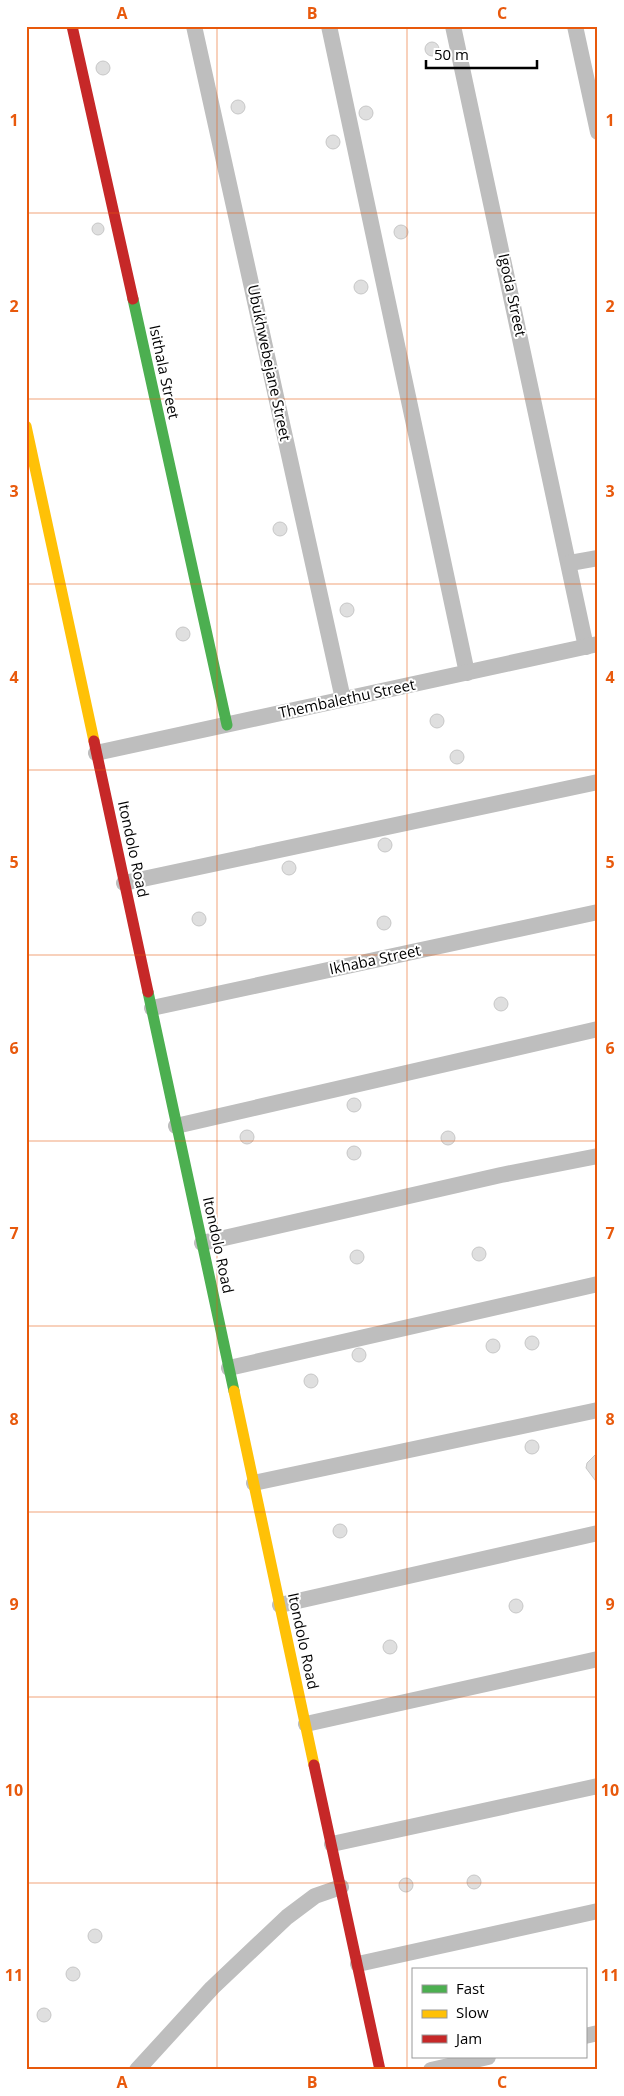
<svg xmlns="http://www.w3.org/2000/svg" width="624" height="2096" font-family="'Open Sans',sans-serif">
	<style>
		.building { fill: #dfdfdf; stroke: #c7c7c7 }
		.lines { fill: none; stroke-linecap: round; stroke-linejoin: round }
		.street { stroke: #bebebe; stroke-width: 16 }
		.fast { stroke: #4caf50; stroke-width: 11 }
		.slow { stroke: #ffc107; stroke-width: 11 }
		.jam { stroke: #c62828; stroke-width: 11 }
		.grid { fill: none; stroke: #e8590c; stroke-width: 1; stroke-opacity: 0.55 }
		.labels { text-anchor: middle; stroke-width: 4; stroke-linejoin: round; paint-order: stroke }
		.street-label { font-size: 15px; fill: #000; stroke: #fff }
		.neatline { fill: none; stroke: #e8590c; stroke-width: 2 }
		.grid-label { font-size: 16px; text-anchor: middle; font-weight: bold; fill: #e8590c }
	</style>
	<rect width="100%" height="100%" fill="#fff"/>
	<g class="building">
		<circle cx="432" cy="49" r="7"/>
		<circle cx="103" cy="68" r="7"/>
		<circle cx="238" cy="107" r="7"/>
		<circle cx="366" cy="113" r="7"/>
		<circle cx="333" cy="142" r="7"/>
		<circle cx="98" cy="229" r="6"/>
		<circle cx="401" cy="232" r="7"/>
		<circle cx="361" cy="287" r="7"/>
		<circle cx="280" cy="529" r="7"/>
		<circle cx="347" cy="610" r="7"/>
		<circle cx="183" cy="634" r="7"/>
		<circle cx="437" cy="721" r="7"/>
		<circle cx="457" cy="757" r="7"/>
		<circle cx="385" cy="845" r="7"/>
		<circle cx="289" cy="868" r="7"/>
		<circle cx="199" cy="919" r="7"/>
		<circle cx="384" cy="923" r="7"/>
		<circle cx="501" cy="1004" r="7"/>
		<circle cx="354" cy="1105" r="7"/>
		<circle cx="247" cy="1137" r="7"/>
		<circle cx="448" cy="1138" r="7"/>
		<circle cx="354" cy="1153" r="7"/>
		<circle cx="479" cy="1254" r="7"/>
		<circle cx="357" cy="1257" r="7"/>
		<circle cx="532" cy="1343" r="7"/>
		<circle cx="493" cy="1346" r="7"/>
		<circle cx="359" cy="1355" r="7"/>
		<circle cx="311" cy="1381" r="7"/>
		<circle cx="532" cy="1447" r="7"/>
		<polygon points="598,1452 598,1484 586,1468 587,1463"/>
		<circle cx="340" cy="1531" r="7"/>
		<circle cx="516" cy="1606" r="7"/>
		<circle cx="390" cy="1647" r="7"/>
		<circle cx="474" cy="1882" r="7"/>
		<circle cx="406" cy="1885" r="7"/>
		<circle cx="95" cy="1936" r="7"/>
		<circle cx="73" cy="1974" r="7"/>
		<circle cx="44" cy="2015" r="7"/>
	</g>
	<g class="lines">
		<g class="street">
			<polyline points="194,26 343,699"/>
			<polyline points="329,26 467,673"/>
			<polyline points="453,26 586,647"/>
			<polyline points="575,26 598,132"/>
			<polyline points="570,563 598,558"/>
			<polyline points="96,753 598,644"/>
			<polyline points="124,883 598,782"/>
			<polyline points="152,1008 598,912"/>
			<polyline points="176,1126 598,1029"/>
			<polyline points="202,1243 501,1175 598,1156"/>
			<polyline points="229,1368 598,1284"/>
			<polyline points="254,1483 598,1410"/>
			<polyline points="280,1605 598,1533"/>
			<polyline points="306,1724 598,1659"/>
			<polyline points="332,1844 598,1786"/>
			<polyline points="358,1964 598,1911"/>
			<polyline points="585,2036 598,2033"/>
			<polyline points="137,2070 212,1988 287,1917 315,1896 341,1887"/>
			<polyline points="431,2070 488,2057"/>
		</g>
		<g class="fast">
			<polyline points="133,299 227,725"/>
			<polyline points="148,992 234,1391"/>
		</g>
		<g class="slow">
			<polyline points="26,426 94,741"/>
			<polyline points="234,1391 314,1765"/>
		</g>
		<g class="jam">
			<polyline points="72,26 133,299"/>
			<polyline points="94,741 148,992"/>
			<polyline points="314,1765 380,2070"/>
		</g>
	</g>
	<path class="grid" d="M 217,26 L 217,2070M 407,26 L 407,2070M 26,213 L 598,213M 26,399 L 598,399M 26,584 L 598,584M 26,770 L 598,770M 26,955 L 598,955M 26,1141 L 598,1141M 26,1326 L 598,1326M 26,1512 L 598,1512M 26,1697 L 598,1697M 26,1883 L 598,1883"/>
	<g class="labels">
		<g class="street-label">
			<text transform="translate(512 295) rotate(78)" y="5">Igoda Street</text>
			<text transform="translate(269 363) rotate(78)" y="5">Ubukhwebejane Street</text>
			<text transform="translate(164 372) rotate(78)" y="5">Isithala Street</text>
			<text transform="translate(347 699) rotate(-12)" y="5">Thembalethu Street</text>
			<text transform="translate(133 849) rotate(78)" y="5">Itondolo Road</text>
			<text transform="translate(375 960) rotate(-12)" y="5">Ikhaba Street</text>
			<text transform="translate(218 1245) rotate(78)" y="5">Itondolo Road</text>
			<text transform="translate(303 1641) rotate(78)" y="5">Itondolo Road</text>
		</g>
	</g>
	<rect width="624" height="2096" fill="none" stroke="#ffffff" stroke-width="55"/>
	<rect x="412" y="1968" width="175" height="90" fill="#ffffff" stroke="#999999"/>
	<rect x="422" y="1985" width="25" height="8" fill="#4caf50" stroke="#999999"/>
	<text x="456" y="1994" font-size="15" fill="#000000">Fast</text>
	<rect x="422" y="2010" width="25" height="8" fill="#ffc107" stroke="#999999"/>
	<text x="456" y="2018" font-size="15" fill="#000000">Slow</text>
	<rect x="422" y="2035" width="25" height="8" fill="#c62828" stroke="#999999"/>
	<text x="456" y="2044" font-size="15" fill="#000000">Jam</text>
	<path d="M426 60v8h111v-8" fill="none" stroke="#000000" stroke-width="2.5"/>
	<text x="434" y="60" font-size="15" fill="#000000" stroke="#ffffff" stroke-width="4" paint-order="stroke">50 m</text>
	<rect x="28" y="28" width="568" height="2040" class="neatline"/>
	<g class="grid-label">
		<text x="122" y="19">A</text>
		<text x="312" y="19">B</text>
		<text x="502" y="19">C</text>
		<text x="14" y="126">1</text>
		<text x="610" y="126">1</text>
		<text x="14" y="312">2</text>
		<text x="610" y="312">2</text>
		<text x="14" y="497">3</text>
		<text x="610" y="497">3</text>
		<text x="14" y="683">4</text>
		<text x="610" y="683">4</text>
		<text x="14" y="868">5</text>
		<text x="610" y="868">5</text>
		<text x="14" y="1054">6</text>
		<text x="610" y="1054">6</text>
		<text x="14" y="1239">7</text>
		<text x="610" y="1239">7</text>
		<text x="14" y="1425">8</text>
		<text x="610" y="1425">8</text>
		<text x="14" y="1610">9</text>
		<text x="610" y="1610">9</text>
		<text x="14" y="1796">10</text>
		<text x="610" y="1796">10</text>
		<text x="14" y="1981">11</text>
		<text x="610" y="1981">11</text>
		<text x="122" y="2088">A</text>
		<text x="312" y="2088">B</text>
		<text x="502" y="2088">C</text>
	</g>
</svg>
